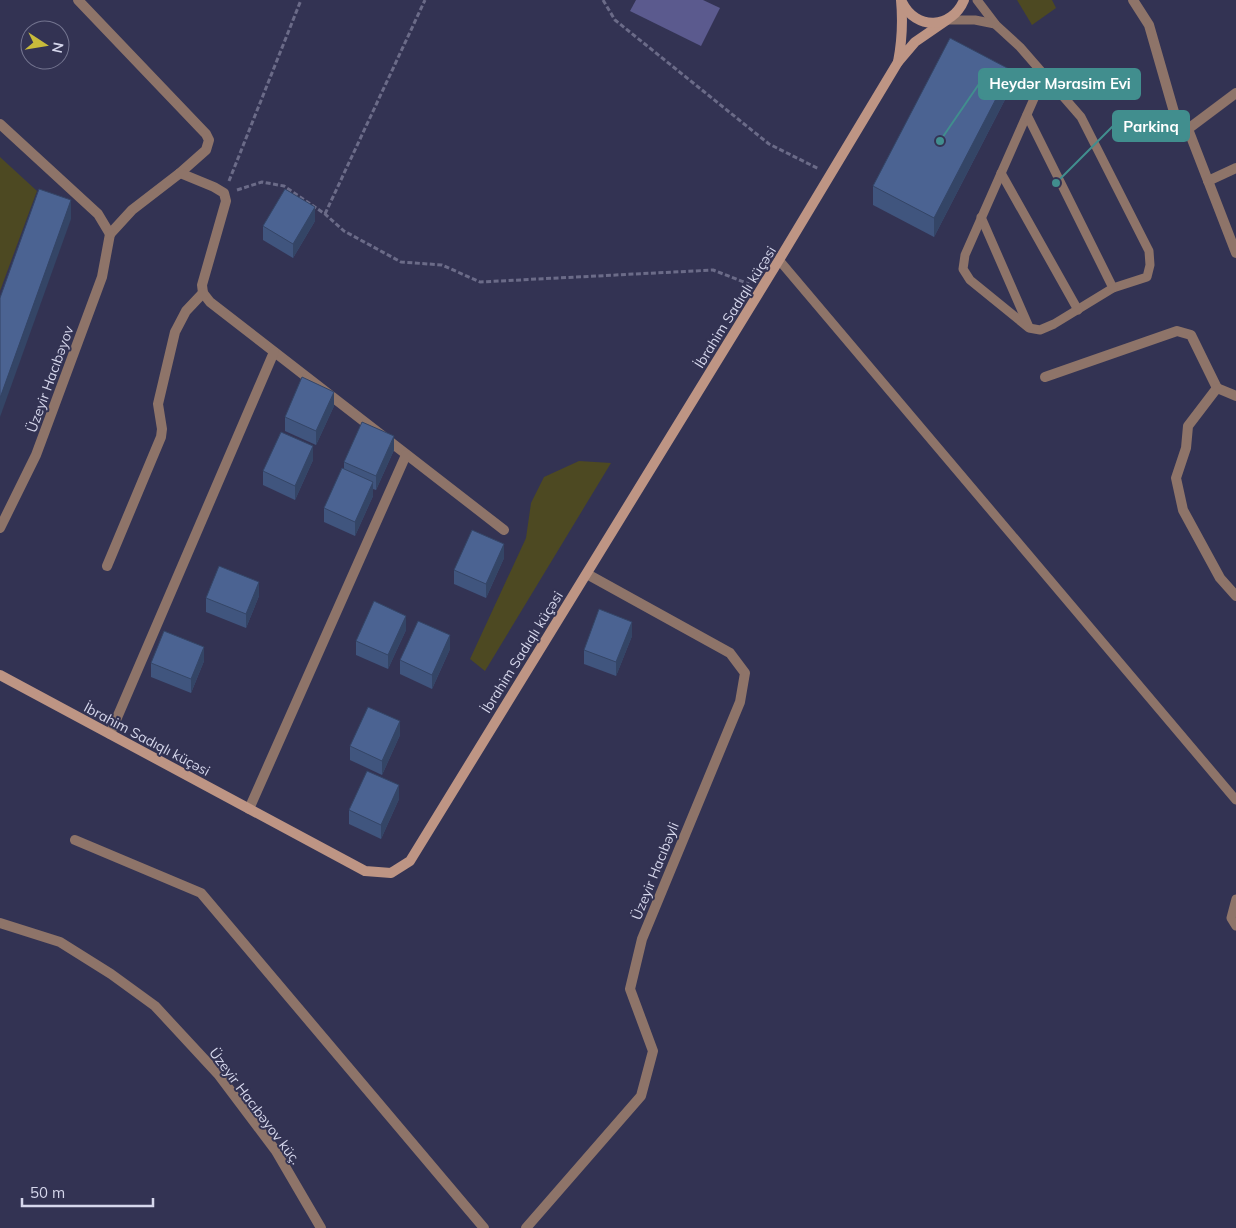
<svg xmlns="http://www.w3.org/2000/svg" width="1236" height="1228" font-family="Mulish,sans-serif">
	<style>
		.green { fill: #4d4922 }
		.water { fill: #5b5a8e }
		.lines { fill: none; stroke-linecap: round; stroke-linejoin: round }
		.path { stroke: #6b6b88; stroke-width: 3; stroke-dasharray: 5 2.5; stroke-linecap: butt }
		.lane { stroke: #8e7469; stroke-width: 9 }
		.street { stroke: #8e7469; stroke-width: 10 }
		.secondary { stroke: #be9584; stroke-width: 10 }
		.wall { fill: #40557e }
		.shaded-wall { fill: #344566 }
		.building { fill: #4b6392; stroke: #344566 }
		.labels { text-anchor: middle; stroke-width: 4; stroke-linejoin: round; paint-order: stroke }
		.street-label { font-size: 14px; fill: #d6d7ec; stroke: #333353 }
		.leader { fill: none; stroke: #418e8e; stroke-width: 2 }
		.callout-dot { fill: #418e8e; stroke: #333353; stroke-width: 2 }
		.callout { fill: #418e8e; stroke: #418e8e; stroke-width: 2 }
		.callout-label { font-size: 15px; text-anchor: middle; font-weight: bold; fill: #fff }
	</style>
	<rect width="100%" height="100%" fill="#333353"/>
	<g class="green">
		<polygon points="1017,0 1052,0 1056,8 1032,25"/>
		<polygon points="0,157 37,191 0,291"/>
		<polygon points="579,461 611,463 485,671 470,659 526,538 531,503 544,477"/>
	</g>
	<polygon class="water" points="636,0 703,0 720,8 701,46 630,11"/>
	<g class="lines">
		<g class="path">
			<polyline points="603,0 615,20 769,144 819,169"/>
			<polyline points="229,181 301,0"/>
			<polyline points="237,190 262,182 284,186 325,214 344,231 401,262 442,265 480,282 713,270 749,284"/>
			<polyline points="325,214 425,0"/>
		</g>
		<g class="lane">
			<polyline points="977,0 996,25 1020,47 1081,117 1149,251 1150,265 1147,277 1113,288 1054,324 1040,330 1029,328 970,280 963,269 965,255 1044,76"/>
			<polyline points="947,20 975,20 995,24"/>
			<polyline points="1027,115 1113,288"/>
			<polyline points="1001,173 1078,310"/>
			<polyline points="981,217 1029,327"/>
			<polyline points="779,260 1236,800"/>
			<polyline points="1236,899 1231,918 1236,926"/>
		</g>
		<g class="street">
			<polyline points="78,0 206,134 209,140 206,150 180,173 132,210 110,234"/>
			<polyline points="1133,0 1149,25 1174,112 1188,129 1236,253"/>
			<polyline points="0,124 98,214 110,234"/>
			<polyline points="1188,129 1236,93"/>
			<polyline points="180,173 214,187 224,193 226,201 202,285 203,293 210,302 504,530"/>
			<polyline points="1208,181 1236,168"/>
			<polyline points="1045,377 1177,331 1191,335 1217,388"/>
			<polyline points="1236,396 1217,388 1188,426 1186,448 1176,478 1183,510 1220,578 1236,596"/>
			<polyline points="0,528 36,455 102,277 110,234"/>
			<polyline points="107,566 161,437 162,429 158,404 175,332 186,311 203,293"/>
			<polyline points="110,734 274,352"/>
			<polyline points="249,809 406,455"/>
			<polyline points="75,840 201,893 484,1228"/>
			<polyline points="0,923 60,942 111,974 155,1006 218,1074 276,1151 321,1228"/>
			<polyline points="526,1228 641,1096 653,1051 630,989 642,939 740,702 745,673 730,653 587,574"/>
		</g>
		<g class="secondary">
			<path d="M 901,0 C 903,21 902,41 898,62 L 915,42 L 947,20"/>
			<path d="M 902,2 C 916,31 952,29 964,0"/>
			<polyline points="0,675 365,871 391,873 410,861 779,260 898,62"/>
		</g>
	</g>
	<g class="wall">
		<polygon points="1011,88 934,237 873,205 873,186"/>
		<polygon points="315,221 293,258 263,240 263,226"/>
		<polygon points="334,406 316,445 285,431 285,417"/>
		<polygon points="394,450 376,490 373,489 373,496 355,536 324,522 324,508 344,469 344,462"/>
		<polygon points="313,460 295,500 263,485 263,471"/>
		<polygon points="504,558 486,598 454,584 454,570"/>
		<polygon points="259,596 246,628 206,612 206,598"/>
		<polygon points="406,630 388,669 356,655 356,641"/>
		<polygon points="632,636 616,676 584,664 584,650"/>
		<polygon points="450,649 432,689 400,674 400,660"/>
		<polygon points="204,661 191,693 151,677 151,663"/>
		<polygon points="400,735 382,775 350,760 350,746"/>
		<polygon points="399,799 381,839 349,824 349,810"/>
	</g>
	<g class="shaded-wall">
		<polygon points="1011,70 1011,88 934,237 934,218"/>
		<polygon points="71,200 71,219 0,417 0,398"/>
		<polygon points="315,207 315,221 293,258 293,244"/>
		<polygon points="334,392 334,406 316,445 316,431"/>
		<polygon points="394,436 394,450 376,490 376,476"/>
		<polygon points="313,446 313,460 295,500 295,486"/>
		<polygon points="373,482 373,496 355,536 355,522"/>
		<polygon points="504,544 504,558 486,598 486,584"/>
		<polygon points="259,582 259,596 246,628 246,614"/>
		<polygon points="406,616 406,630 388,669 388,655"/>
		<polygon points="632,622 632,636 616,676 616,662"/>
		<polygon points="450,635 450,649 432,689 432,675"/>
		<polygon points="204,647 204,661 191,693 191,679"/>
		<polygon points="400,721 400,735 382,775 382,761"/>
		<polygon points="399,785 399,799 381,839 381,825"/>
	</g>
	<g class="building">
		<polygon points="950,38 1011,70 934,218 873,186"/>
		<polygon points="39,189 71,200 0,398 0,298"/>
		<polygon points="285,189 315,207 293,244 263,226"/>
		<polygon points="302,377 334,392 316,431 285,417"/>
		<polygon points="362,422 394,436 376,476 344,462"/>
		<polygon points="281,432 313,446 295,486 263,471"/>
		<polygon points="342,468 373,482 355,522 324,508"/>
		<polygon points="472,530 504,544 486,584 454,570"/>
		<polygon points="219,566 259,582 246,614 206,598"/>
		<polygon points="374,601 406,616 388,655 356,641"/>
		<polygon points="599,609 632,622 616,662 584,650"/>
		<polygon points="418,621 450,635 432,675 400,660"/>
		<polygon points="164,631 204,647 191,679 151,663"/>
		<polygon points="368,707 400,721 382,761 350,746"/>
		<polygon points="367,771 399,785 381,825 349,810"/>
	</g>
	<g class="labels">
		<g class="street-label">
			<text transform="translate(735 307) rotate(-58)" y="5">İbrahim Sadıqlı küçəsi</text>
			<text transform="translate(50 379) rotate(-70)" y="5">Üzeyir Hacıbəyov</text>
			<text transform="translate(522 652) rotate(-58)" y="5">İbrahim Sadıqlı küçəsi</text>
			<text transform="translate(147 739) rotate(28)" y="5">İbrahim Sadıqlı küçəsi</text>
			<text transform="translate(655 871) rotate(-68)" y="5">Üzeyir Hacıbəyli</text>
			<text transform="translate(255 1106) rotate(53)" y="5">Üzeyir Hacıbəyov küç.</text>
		</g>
	</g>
	<path class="leader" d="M940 141L979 84M1056 183L1113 126"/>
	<g class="callout-dot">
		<circle cx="940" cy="141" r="5"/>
		<circle cx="1056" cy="183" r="5"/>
	</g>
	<g class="callout">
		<rect x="979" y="69" width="161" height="30" rx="5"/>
		<rect x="1113" y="111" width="76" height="30" rx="5"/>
	</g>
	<g class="callout-label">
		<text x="1060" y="89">Heydər Mərasim Evi</text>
		<text x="1151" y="132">Parkinq</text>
	</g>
	<g transform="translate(45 45) rotate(102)"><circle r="24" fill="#333353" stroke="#747590"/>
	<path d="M0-4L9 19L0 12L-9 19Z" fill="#c8bb3b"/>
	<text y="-8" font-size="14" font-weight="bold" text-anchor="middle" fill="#d6d7ec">N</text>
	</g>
	<path d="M22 1198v8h131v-8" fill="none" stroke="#d6d7ec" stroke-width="2.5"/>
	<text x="30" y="1198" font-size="15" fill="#d6d7ec" stroke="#333353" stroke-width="4" paint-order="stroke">50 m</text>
</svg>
